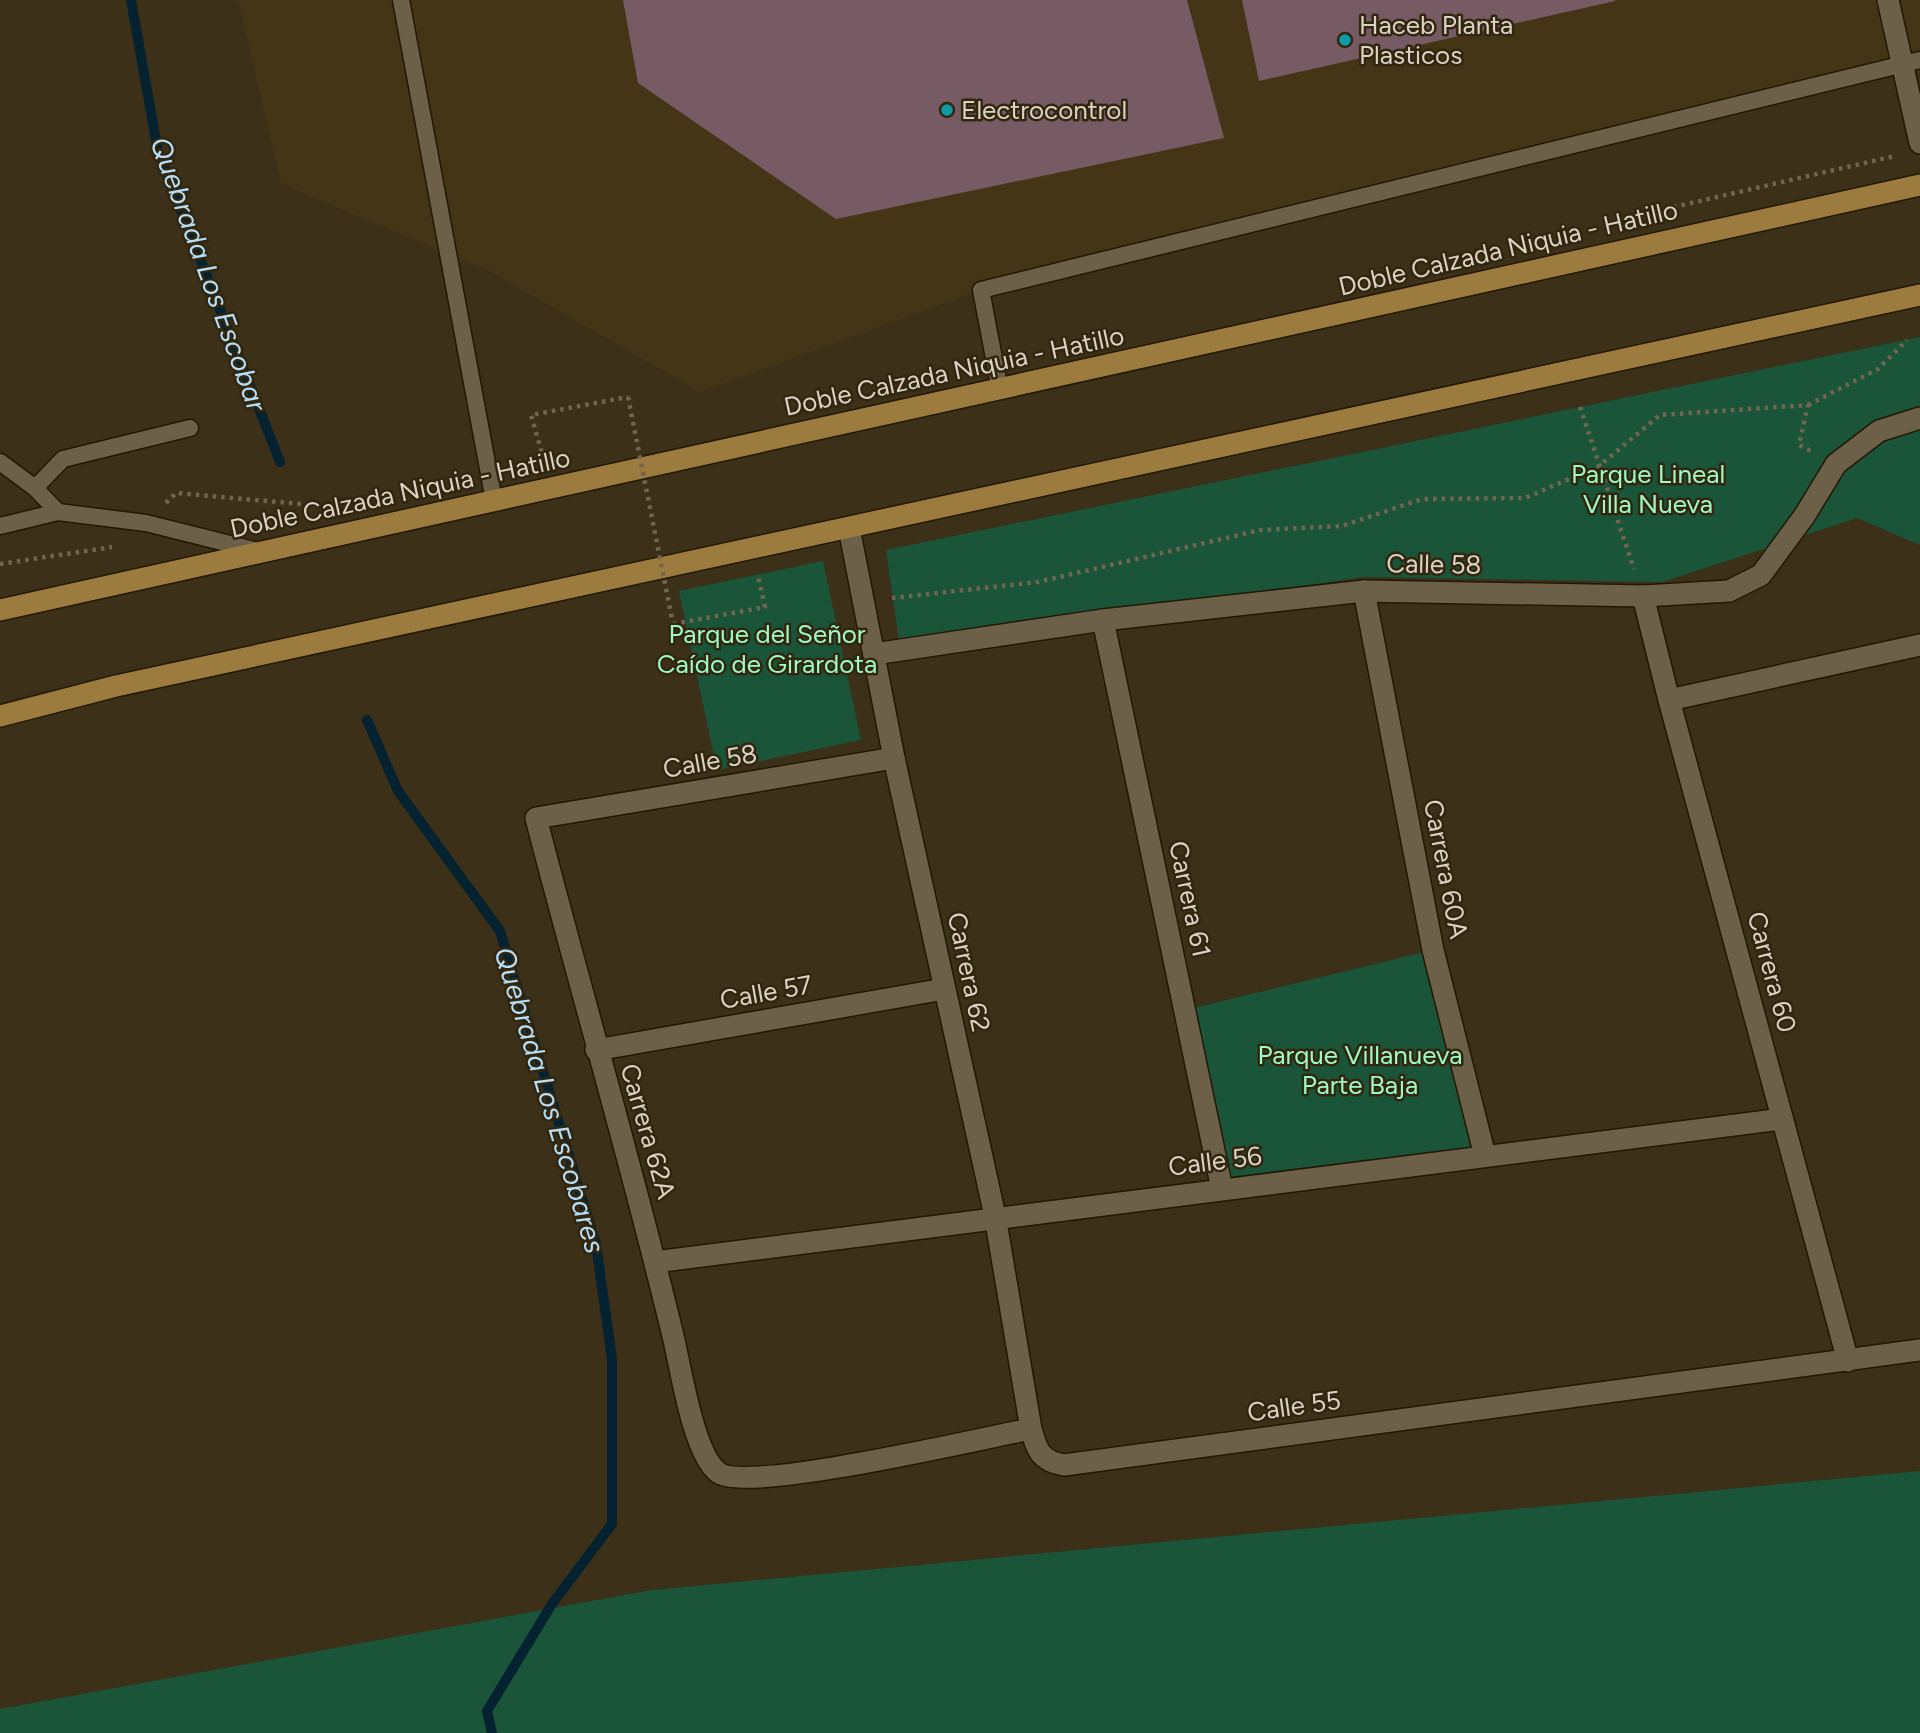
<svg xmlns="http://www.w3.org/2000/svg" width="1920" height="1733" font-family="Figtree,sans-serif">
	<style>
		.built { fill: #443517 }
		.green { fill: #1a5439 }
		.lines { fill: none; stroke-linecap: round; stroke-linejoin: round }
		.stream { stroke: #052231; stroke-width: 10 }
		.building { fill: #765a64 }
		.service-casing { stroke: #231803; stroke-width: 19 }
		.minor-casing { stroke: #231803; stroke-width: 24 }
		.trunk-casing { stroke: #231803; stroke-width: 24 }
		.path { stroke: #706551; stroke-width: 4.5; stroke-dasharray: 3.5 5; stroke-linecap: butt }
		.service { stroke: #6d6048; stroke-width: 16 }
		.minor { stroke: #6d6048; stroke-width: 21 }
		.trunk { stroke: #9c7b3e; stroke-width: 21 }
		.path-bridge { stroke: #706551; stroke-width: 4.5; stroke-dasharray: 3.5 5; stroke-linecap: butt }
		.culture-dot { fill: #0f9aa8; stroke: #32260f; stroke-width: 2.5 }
		.labels { text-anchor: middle; stroke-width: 5; stroke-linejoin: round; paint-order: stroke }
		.poi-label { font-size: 26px; fill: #dad2c5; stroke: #32260f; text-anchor: start }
		.street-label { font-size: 26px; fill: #dad2c5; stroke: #32260f }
		.park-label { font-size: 26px; fill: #9dfac7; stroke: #32260f }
		.water-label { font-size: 28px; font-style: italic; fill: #b5dff9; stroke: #32260f }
	</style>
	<rect width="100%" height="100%" fill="#3c3019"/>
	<polygon class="built" points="238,0 1920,0 1920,60 981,290 700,392 491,272 281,184"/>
	<g class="green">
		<polygon points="1920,337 1920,545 1857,518 1663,582 1363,577 900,647 886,550"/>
		<polygon points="823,561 861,740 717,770 679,591"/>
		<polygon points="1433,950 1485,1156 1222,1189 1185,1010"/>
		<polygon points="1920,1471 1920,1733 0,1733 0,1709 652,1590"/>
	</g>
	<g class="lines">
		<g class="stream">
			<polyline points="131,0 158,152 280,462"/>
			<polyline points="367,720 398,791 500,931 596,1244 612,1359 612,1524 552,1604 487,1711 492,1733"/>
		</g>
	</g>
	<g class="building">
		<polygon points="623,0 1187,0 1224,138 836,219 638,83"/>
		<polygon points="1242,0 1615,0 1615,1 1259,81"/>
	</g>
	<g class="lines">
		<g class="service-casing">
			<g id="service">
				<polyline points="401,0 494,501"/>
				<polyline points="1000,390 981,290 1920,60"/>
				<polyline points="0,462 35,488 58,512"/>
				<polyline points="35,488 63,459 190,428"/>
				<polyline points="0,526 58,512 146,523 258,551"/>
			</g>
		</g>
		<g class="minor-casing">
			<g id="minor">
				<polyline points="1888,0 1920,143"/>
				<polyline points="849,528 894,758 995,1216 1031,1429"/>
				<polyline points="1364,591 1433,950 1485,1156"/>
				<polyline points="1643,596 1669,700 1848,1361"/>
				<polyline points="1103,620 1222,1189"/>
				<polyline points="874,654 1103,620 1364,591 1643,596 1729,591 1761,575 1805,515 1836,464 1879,431 1920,418"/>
				<polyline points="1669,700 1920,645"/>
				<path d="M 894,758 L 536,818 C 581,992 632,1165 674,1340 C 681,1370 694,1456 719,1473 C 750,1493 982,1438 1031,1429 C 1037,1450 1040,1461 1064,1465 L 1920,1350"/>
				<polyline points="596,1050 944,989"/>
				<polyline points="655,1262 1782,1119"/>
			</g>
		</g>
		<g class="trunk-casing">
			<g id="trunk">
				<polyline points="0,610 1920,185"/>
				<polyline points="0,716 116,686 1920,295"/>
			</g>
		</g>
		<g class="path">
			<polyline points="1665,209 1895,156"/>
			<polyline points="1808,405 1878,369 1907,340"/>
			<polyline points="1580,407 1634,569"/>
			<polyline points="544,460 531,415 628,397"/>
			<polyline points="166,503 176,493 324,506"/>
			<polyline points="0,564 112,547"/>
			<polyline points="892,598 1038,582 1260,530 1342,526 1422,499 1525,498 1599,466 1660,415 1808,405 1799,445 1811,451"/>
			<polyline points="673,624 765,607 758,576"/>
		</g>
		<use href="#service" class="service"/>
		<use href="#minor" class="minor"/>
		<use href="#trunk" class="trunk"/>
		<polyline class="path-bridge" points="628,397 673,624"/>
	</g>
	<g class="culture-dot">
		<circle cx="1345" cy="40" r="7"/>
		<circle cx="947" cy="110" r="7"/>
	</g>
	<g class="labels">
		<g class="poi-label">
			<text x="1359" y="34">Haceb Planta<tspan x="1359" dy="30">Plasticos</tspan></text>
			<text x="961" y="119">Electrocontrol</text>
		</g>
		<g class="street-label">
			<text transform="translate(1508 248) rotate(-13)" y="9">Doble Calzada Niquia - Hatillo</text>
			<text transform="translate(954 371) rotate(-12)" y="9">Doble Calzada Niquia - Hatillo</text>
			<text transform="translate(400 493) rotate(-12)" y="9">Doble Calzada Niquia - Hatillo</text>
			<text transform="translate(1434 564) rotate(1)" y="9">Calle 58</text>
			<text transform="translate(710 761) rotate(-10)" y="9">Calle 58</text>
			<text transform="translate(1446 869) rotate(79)" y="9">Carrera 60A</text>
			<text transform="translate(1190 899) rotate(78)" y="9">Carrera 61</text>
			<text transform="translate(969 972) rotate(78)" y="9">Carrera 62</text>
			<text transform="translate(1772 972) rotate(75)" y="9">Carrera 60</text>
			<text transform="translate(766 992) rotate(-10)" y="9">Calle 57</text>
			<text transform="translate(648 1131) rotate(74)" y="9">Carrera 62A</text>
			<text transform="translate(1215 1161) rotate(-7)" y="9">Calle 56</text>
			<text transform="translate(1294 1406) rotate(-8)" y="9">Calle 55</text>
		</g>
		<g class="park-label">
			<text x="1648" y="483">Parque Lineal<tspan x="1648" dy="30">Villa Nueva</tspan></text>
			<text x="767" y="643">Parque del Señor<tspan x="767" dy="30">Caído de Girardota</tspan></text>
			<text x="1360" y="1064">Parque Villanueva<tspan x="1360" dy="30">Parte Baja</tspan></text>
		</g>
		<g class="water-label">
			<text transform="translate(209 274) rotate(70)" y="10">Quebrada Los Escobar</text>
			<text transform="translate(550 1100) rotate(73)" y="10">Quebrada Los Escobares</text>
		</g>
	</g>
</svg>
